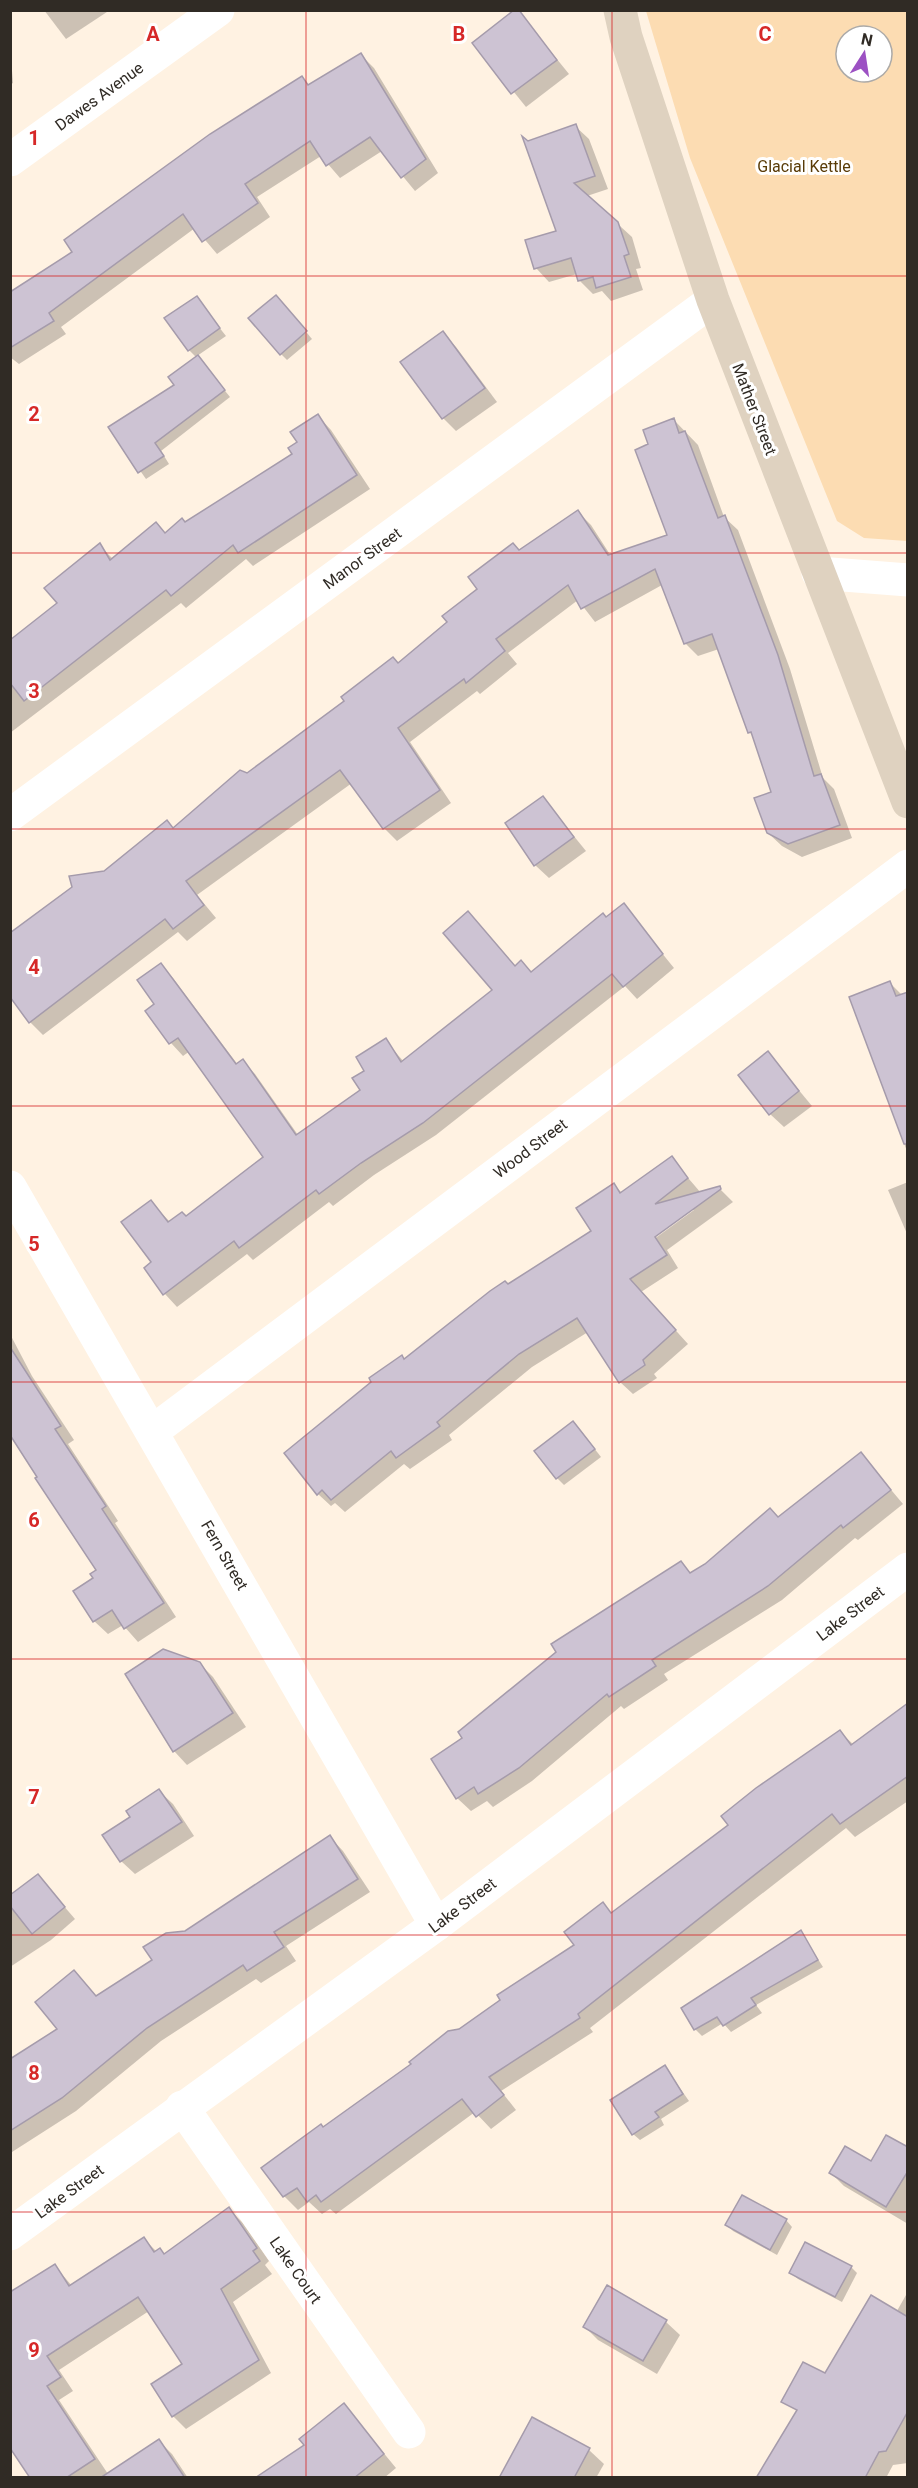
<svg xmlns="http://www.w3.org/2000/svg" width="918" height="2488" font-family="Roboto,sans-serif">
	<style>
		.green { fill: #fcdcb2; fill-rule: evenodd }
		.shadow { fill: #0003; fill-rule: evenodd }
		.building { fill: #cdc3d3; stroke: #a59bab; stroke-width: 1.5 }
		.lines { fill: none; stroke-linecap: round; stroke-linejoin: round }
		.street { stroke: #fff; stroke-width: 33 }
		.secondary { stroke: #dfd2c0; stroke-width: 33 }
		.grid { fill: none; stroke: #d62828; stroke-width: 1.5; stroke-opacity: 0.55 }
		.labels { text-anchor: middle; stroke-width: 6; stroke-linejoin: round; paint-order: stroke }
		.street-label { font-size: 16px; fill: #302b25; stroke: #fff }
		.park-label { font-size: 16px; fill: #593b07; stroke: #fff }
		.grid-label { font-size: 20px; text-anchor: middle; font-weight: bold; fill: #d62828; stroke: #fff; stroke-width: 6; stroke-linejoin: round; paint-order: stroke }
	</style>
	<rect width="100%" height="100%" fill="#fff2e2"/>
	<path class="green" d="M 646,11 L 907,11 L 907,541 L 864,538 L 837,521 L 690,158 ZM 846,36 L 882,36 L 882,72 L 846,72 Z"/>
	<g class="shadow">
		<polygon points="44,10 110,10 66,39"/>
		<polygon points="517,10 569,74 526,107 474,43"/>
		<polygon points="10,46 13,83 10,85"/>
		<polygon points="361,55 374,68 438,173 415,191 382,151 340,178 321,156 257,197 270,217 217,254 195,228 61,327 66,334 19,364 10,357 10,294 75,252 302,78 309,86"/>
		<polygon points="575,126 589,139 608,189 587,196 632,237 641,268 636,269 643,290 611,301 602,291 593,294 580,281 577,274 549,282 536,268 558,232 527,143"/>
		<polygon points="196,298 226,336 197,356 230,397 161,451 169,464 146,479 110,428 177,385 196,357 189,350"/>
		<polygon points="283,304 312,339 287,360 281,354"/>
		<polygon points="443,333 456,347 497,402 456,431 443,418"/>
		<polygon points="318,416 331,430 370,489 253,566 246,559 186,608 181,603 10,733 10,642 59,604 99,545 113,559 185,524 294,454 299,442"/>
		<polygon points="674,420 698,445 724,517 738,530 790,669 823,778 834,789 852,838 802,857 782,846 768,833 772,793 754,736 749,732 719,649 698,656 685,643 662,585 595,622 578,600 508,653 517,664 480,694 477,691 410,742 451,803 397,841 384,828 352,783 197,895 216,918 187,941 178,932 43,1035 30,1022 104,872 167,822 174,829 398,665 449,623 520,551 578,512 591,525 611,556 669,536 650,445"/>
		<polygon points="543,798 586,851 549,878 535,865"/>
		<polygon points="623,905 674,968 637,999 625,986 436,1135 374,1175 333,1206 329,1202 253,1260 247,1254 177,1307 165,1294 151,1202 170,1222 186,1218 265,1157 190,1051 183,1056 171,1043 156,1005 161,965 173,978 238,1065 242,1061 255,1074 298,1135 362,1090 366,1071 385,1040 404,1062 494,990 468,913 516,967 532,973"/>
		<polygon points="890,983 902,995 908,996 908,1154 850,998"/>
		<polygon points="768,1053 812,1106 784,1127 770,1114"/>
		<path d="M 671,1158 L 701,1193 L 719,1188 L 733,1202 L 667,1250 L 678,1268 L 641,1292 L 688,1344 L 654,1374 L 657,1378 L 633,1394 L 620,1382 L 588,1332 L 532,1367 L 449,1435 L 452,1440 L 410,1469 L 404,1464 L 345,1512 L 335,1503 L 331,1506 L 318,1494 L 286,1453 L 405,1361 L 508,1286 L 593,1231 L 614,1185 L 622,1193 ZM 689,1210 L 694,1210 L 650,1242 L 648,1240 Z"/>
		<polygon points="908,1182 908,1236 888,1190"/>
		<polygon points="10,1334 32,1376 74,1440 68,1444 118,1521 115,1523 176,1617 138,1642 123,1625 108,1634 94,1621 95,1579 98,1571 10,1433"/>
		<polygon points="580,1430 601,1457 564,1485 557,1478"/>
		<polygon points="861,1454 903,1504 858,1540 855,1538 782,1600 664,1674 668,1680 624,1709 621,1706 532,1781 493,1807 487,1801 471,1811 457,1798 464,1739 681,1563 691,1574 778,1518"/>
		<polygon points="199,1663 213,1677 246,1727 187,1765 174,1751"/>
		<polygon points="908,1705 908,1801 855,1837 846,1828 590,2028 593,2032 501,2091 516,2110 491,2129 475,2112 336,2214 330,2209 322,2214 309,2202 298,2210 284,2196 323,2128 576,1945 603,1904 612,1914 730,1825 840,1732 854,1745"/>
		<polygon points="159,1791 173,1804 194,1836 135,1874 121,1861 132,1817"/>
		<polygon points="330,1837 343,1851 370,1892 286,1946 296,1961 261,1983 256,1979 161,2041 76,2111 12,2152 10,2150 10,2061 59,2030 74,1972 97,1997 154,1960 185,1932"/>
		<polygon points="38,1876 75,1919 51,1940 10,1967 10,1897"/>
		<polygon points="800,1931 823,1967 756,2005 762,2013 731,2032 723,2023 702,2036 695,2029"/>
		<polygon points="665,2067 689,2101 661,2119 664,2125 640,2140 633,2134"/>
		<polygon points="908,2142 908,2224 844,2186 831,2173 871,2163 904,2147"/>
		<polygon points="229,2209 242,2222 269,2261 265,2265 272,2274 233,2302 271,2373 186,2429 173,2416 184,2365 149,2311 59,2370 73,2391 59,2400 108,2474 159,2441 172,2454 188,2478 31,2478 55,2266 72,2286 144,2239 157,2252 160,2250 165,2255"/>
		<polygon points="786,2220 792,2227 777,2255 733,2231 727,2225"/>
		<polygon points="851,2267 857,2273 842,2302 798,2279 791,2273"/>
		<polygon points="608,2288 666,2322 680,2335 657,2374 598,2340 584,2326"/>
		<polygon points="906,2295 908,2463 893,2465 886,2478 757,2478 812,2461"/>
		<polygon points="344,2405 396,2468 384,2478 258,2478 306,2446"/>
		<polygon points="589,2450 604,2464 596,2478 500,2478"/>
	</g>
	<g class="building">
		<polygon points="514,10 519,10 557,60 511,94 472,43"/>
		<polygon points="361,53 426,159 401,178 370,137 326,166 310,141 245,184 258,203 202,242 183,214 49,313 54,321 10,348 10,292 72,252 64,240 210,134 302,76 308,85"/>
		<polygon points="576,124 595,176 574,183 618,222 629,254 624,256 631,277 596,288 593,277 578,281 571,258 534,269 525,240 556,231 522,136 528,141"/>
		<polygon points="276,295 307,331 280,355 248,318"/>
		<polygon points="197,296 220,328 188,351 164,318"/>
		<polygon points="443,331 485,388 442,419 400,362"/>
		<polygon points="198,355 225,390 155,443 164,456 138,473 108,427 174,385 168,377"/>
		<polygon points="318,414 357,475 238,553 233,545 171,596 166,590 24,701 10,683 10,640 57,603 44,588 100,543 110,560 156,522 165,533 182,518 185,522 292,454 288,448 297,442 290,432"/>
		<polygon points="674,418 679,433 685,431 718,518 725,515 778,655 814,776 821,774 840,825 788,844 767,833 754,798 771,792 751,732 748,733 712,634 684,644 655,569 581,609 568,585 496,639 505,651 466,683 464,679 398,728 440,790 383,829 340,770 186,881 204,905 173,929 165,919 29,1023 10,997 10,933 72,887 69,876 104,871 167,820 173,828 240,770 247,773 344,701 341,697 393,657 398,663 447,622 442,616 477,589 468,577 513,543 519,550 578,510 608,555 667,535 635,450 648,444 643,430"/>
		<polygon points="543,796 574,837 534,866 505,823"/>
		<polygon points="624,903 663,954 623,987 612,974 423,1123 361,1163 319,1194 316,1190 239,1248 234,1241 163,1295 144,1268 151,1262 121,1222 151,1200 168,1222 182,1212 186,1216 263,1157 178,1038 169,1044 145,1011 154,1004 137,980 161,963 236,1064 243,1059 296,1135 360,1090 352,1078 364,1071 356,1057 386,1038 401,1062 492,990 443,933 468,911 515,966 521,960 531,972 603,913 606,917"/>
		<polygon points="890,981 896,996 908,992 908,1144 904,1144 849,997"/>
		<polygon points="768,1051 799,1091 769,1115 738,1075"/>
		<polygon points="672,1156 688,1178 655,1204 720,1186 721,1189 655,1237 667,1255 630,1279 676,1330 643,1360 645,1365 619,1383 577,1318 519,1354 437,1422 440,1426 396,1458 391,1451 331,1500 322,1490 317,1495 284,1453 371,1382 369,1378 402,1355 404,1359 490,1291 505,1281 508,1284 591,1231 576,1208 614,1183 620,1193"/>
		<polygon points="10,1347 61,1426 55,1429 106,1506 102,1509 164,1603 124,1629 112,1610 93,1622 73,1591 93,1578 90,1574 96,1570 35,1478 37,1477 10,1435"/>
		<polygon points="573,1421 595,1449 556,1479 534,1451"/>
		<polygon points="861,1452 891,1490 843,1528 841,1525 768,1586 652,1660 656,1666 609,1697 607,1694 519,1768 478,1794 474,1787 456,1799 431,1759 462,1738 458,1732 556,1652 551,1644 681,1561 690,1573 705,1564 770,1508 778,1517"/>
		<polygon points="163,1649 200,1662 233,1713 173,1752 125,1674"/>
		<polygon points="908,1703 908,1776 840,1824 832,1814 578,2014 580,2018 489,2077 504,2095 476,2117 462,2099 321,2202 316,2195 307,2202 297,2188 283,2197 261,2168 321,2124 323,2127 411,2064 409,2062 448,2031 459,2029 500,2000 497,1995 574,1945 564,1932 603,1902 611,1913 728,1825 721,1816 756,1788 840,1730 851,1745"/>
		<polygon points="159,1789 182,1822 120,1862 102,1835 130,1817 126,1811"/>
		<polygon points="330,1835 358,1879 274,1932 284,1947 247,1971 243,1965 147,2028 62,2098 10,2131 10,2059 57,2029 35,2002 74,1970 96,1996 152,1960 143,1947 166,1933 185,1931"/>
		<polygon points="38,1874 65,1907 32,1934 10,1906 10,1895"/>
		<polygon points="801,1930 818,1960 751,1998 756,2005 723,2026 717,2017 694,2030 681,2008"/>
		<polygon points="665,2065 683,2094 655,2112 659,2117 632,2135 610,2100"/>
		<polygon points="886,2135 908,2147 908,2171 886,2207 829,2173 845,2146 871,2161"/>
		<polygon points="742,2195 787,2219 770,2250 725,2225"/>
		<polygon points="229,2207 257,2248 253,2251 260,2261 221,2289 259,2360 172,2417 151,2384 182,2364 138,2297 47,2356 61,2377 47,2386 95,2459 66,2478 30,2478 10,2448 10,2292 55,2264 69,2286 144,2237 154,2252 160,2248 164,2254"/>
		<polygon points="805,2242 852,2266 835,2297 789,2273"/>
		<polygon points="607,2285 667,2320 643,2361 583,2327"/>
		<polygon points="871,2295 908,2317 908,2411 886,2451 879,2452 865,2478 756,2478 797,2410 781,2402 803,2362 825,2373"/>
		<polygon points="344,2403 384,2454 354,2478 255,2478 304,2445 299,2439"/>
		<polygon points="532,2417 590,2448 574,2478 499,2478"/>
		<polygon points="159,2439 185,2478 100,2478"/>
	</g>
	<g class="lines">
		<g class="street">
			<polyline points="10,160 218,10"/>
			<polyline points="818,573 908,580"/>
			<polyline points="10,815 713,300"/>
			<polyline points="10,1187 436,1925"/>
			<polyline points="153,1431 908,866"/>
			<polyline points="182,2107 409,2432"/>
			<polyline points="10,2234 436,1925 908,1569"/>
		</g>
		<polyline class="secondary" points="620,10 626,37 713,300 908,802"/>
	</g>
	<path class="grid" d="M 306,10 L 306,2478M 612,10 L 612,2478M 10,276 L 908,276M 10,553 L 908,553M 10,829 L 908,829M 10,1106 L 908,1106M 10,1382 L 908,1382M 10,1659 L 908,1659M 10,1935 L 908,1935M 10,2212 L 908,2212"/>
	<g class="labels">
		<g class="street-label">
			<text transform="translate(99 96) rotate(-36)" y="6">Dawes Avenue</text>
			<text transform="translate(755 409) rotate(69)" y="6">Mather Street</text>
			<text transform="translate(362 558) rotate(-36)" y="6">Manor Street</text>
			<text transform="translate(530 1148) rotate(-37)" y="6">Wood Street</text>
			<text transform="translate(225 1555) rotate(60)" y="6">Fern Street</text>
			<text transform="translate(850 1613) rotate(-37)" y="6">Lake Street</text>
			<text transform="translate(462 1905) rotate(-37)" y="6">Lake Street</text>
			<text transform="translate(69 2191) rotate(-36)" y="6">Lake Street</text>
			<text transform="translate(296 2270) rotate(55)" y="6">Lake Court</text>
		</g>
		<g class="park-label">
			<text x="804" y="172">Glacial Kettle</text>
		</g>
	</g>
	<g class="grid-label">
		<text x="153" y="41">A</text>
		<text x="459" y="41">B</text>
		<text x="765" y="41">C</text>
		<text x="34" y="145">1</text>
		<text x="34" y="421">2</text>
		<text x="34" y="698">3</text>
		<text x="34" y="974">4</text>
		<text x="34" y="1251">5</text>
		<text x="34" y="1527">6</text>
		<text x="34" y="1804">7</text>
		<text x="34" y="2080">8</text>
		<text x="34" y="2357">9</text>
	</g>
	<rect width="918" height="2488" fill="none" stroke="#302b25" stroke-width="24"/>
	<g transform="translate(864 54) rotate(12)"><circle r="28" fill="#ffffff" stroke="#acaaa8" stroke-width="1.5"/>
	<path d="M0-4.5L10 22L0 15L-10 22Z" fill="#9c51c3"/>
	<text y="-9" font-size="16" font-weight="bold" text-anchor="middle" fill="#302b25">N</text>
	</g>
</svg>
